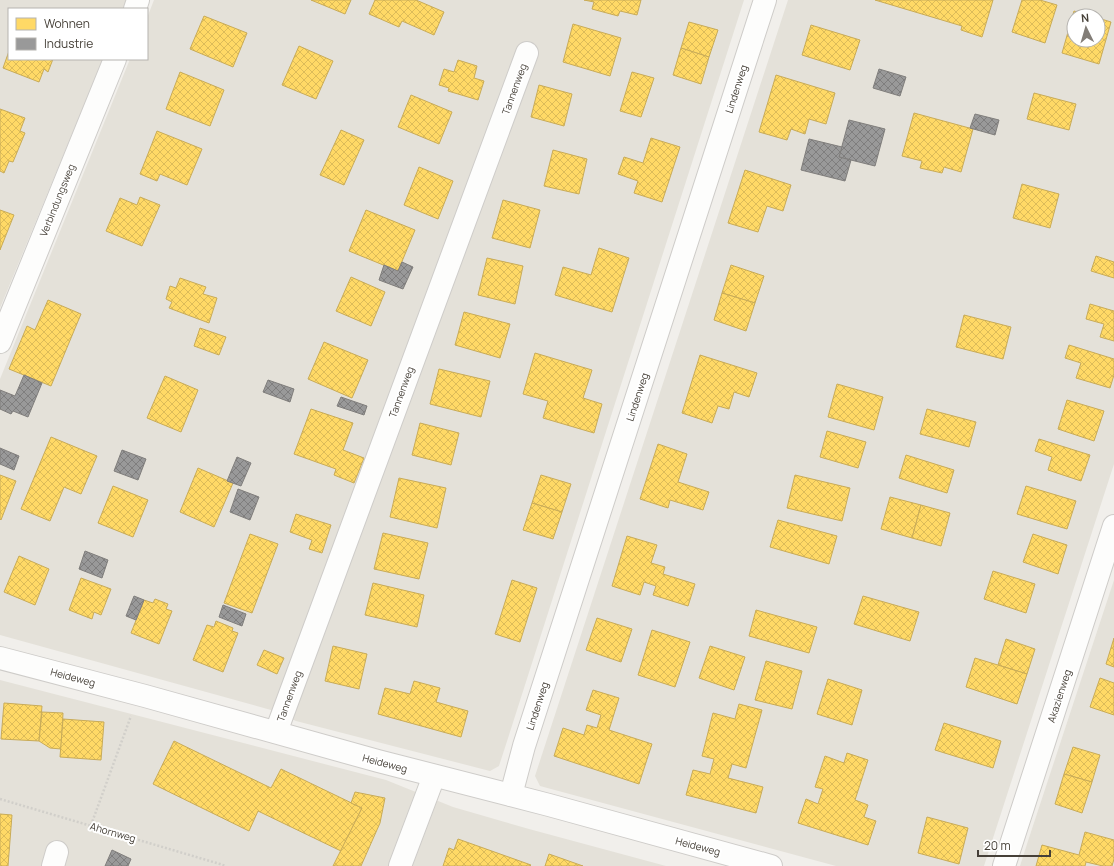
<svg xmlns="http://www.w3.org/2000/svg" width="1114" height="866" font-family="Manrope,sans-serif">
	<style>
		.residential { fill: #e4e1d9; fill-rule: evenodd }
		.homes { fill: url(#homes-cross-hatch); stroke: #c8ab58 }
		.industry { fill: url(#industry-cross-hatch); stroke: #807e7c }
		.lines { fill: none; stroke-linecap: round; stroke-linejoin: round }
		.minor-casing { stroke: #ceccc9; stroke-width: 24 }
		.path { stroke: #d1cfca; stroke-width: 2.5; stroke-dasharray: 2 2; stroke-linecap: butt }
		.minor { stroke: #fdfdfc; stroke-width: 22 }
		.labels { text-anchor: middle; stroke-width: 4; stroke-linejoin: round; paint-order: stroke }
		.street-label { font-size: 10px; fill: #464038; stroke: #fff }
	</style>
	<defs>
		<pattern id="homes-cross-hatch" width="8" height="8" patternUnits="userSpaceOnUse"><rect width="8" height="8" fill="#ffd966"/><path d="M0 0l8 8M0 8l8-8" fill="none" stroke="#dcbb59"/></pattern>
		<pattern id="industry-cross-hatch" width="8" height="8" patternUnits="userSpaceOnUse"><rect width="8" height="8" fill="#999"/><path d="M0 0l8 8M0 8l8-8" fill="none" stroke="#7f7e7e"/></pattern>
	</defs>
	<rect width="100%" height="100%" fill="#f1efeb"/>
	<g class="residential">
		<polygon points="0,0 128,0 124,9 9,9 9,59 103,59 0,308"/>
		<polygon points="154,0 744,0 509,735 499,766 490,771 296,721 271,710 0,635 0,379 130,59 147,59 147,18"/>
		<path d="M 788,0 L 1114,0 L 1114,464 L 984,866 L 836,866 L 540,786 L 535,776 ZM 1074,16 L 1098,16 L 1098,40 L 1074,40 Z"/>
		<polygon points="1114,580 1114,866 1020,866 1027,844"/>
		<polygon points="0,680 386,780 453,807 529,829 666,866 0,866"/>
	</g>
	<g class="homes">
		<polygon points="311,0 351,0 345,14"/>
		<polygon points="375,0 416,0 444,12 434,35 402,21 399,27 369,14"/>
		<polygon points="584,0 641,0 637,15 620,11 618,16 592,9 594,2"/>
		<polygon points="875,0 993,0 982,37 961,30 962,26"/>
		<polygon points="1022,0 1040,0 1057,5 1045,43 1012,32"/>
		<polygon points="1074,11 1090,16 1074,16 1074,40 1098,40 1098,18 1111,22 1099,64 1062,53"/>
		<polygon points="204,16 247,33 233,67 190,49"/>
		<polygon points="689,22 718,30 709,57 681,48"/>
		<polygon points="573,24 621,38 610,76 563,62"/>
		<polygon points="811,25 860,40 850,70 802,55"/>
		<polygon points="299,46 333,61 316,99 282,85"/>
		<polygon points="681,48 709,57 701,84 673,75"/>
		<polygon points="9,51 9,59 53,59 48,72 44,69 39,82 3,68"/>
		<polygon points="458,60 477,66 474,78 484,81 478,100 448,91 449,88 439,85 444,69 454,72"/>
		<polygon points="180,72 224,90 210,126 166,109"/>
		<polygon points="632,72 654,78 641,117 620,111"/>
		<polygon points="776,75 835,93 826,124 809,119 805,134 791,129 787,140 759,132"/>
		<polygon points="539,85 572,94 564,126 531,117"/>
		<polygon points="1034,93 1076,104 1069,130 1027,119"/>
		<polygon points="411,95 452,112 439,144 398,127"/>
		<polygon points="0,109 25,118 20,131 25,133 13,162 9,161 4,173 0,171"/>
		<polygon points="914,113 973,129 961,172 944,167 942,173 920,168 922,161 902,156"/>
		<polygon points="341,130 364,140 344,185 320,175"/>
		<polygon points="157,131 202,149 187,185 160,174 157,181 140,174"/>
		<polygon points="651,138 680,147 662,202 634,193 638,181 618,174 624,157 643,163"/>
		<polygon points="553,150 587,159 579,194 544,186"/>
		<polygon points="419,167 453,181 438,219 404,205"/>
		<polygon points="745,170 791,185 783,211 767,206 758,232 728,223"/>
		<polygon points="1022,184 1059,194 1050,228 1013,218"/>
		<polygon points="140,197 160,205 142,246 106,231 120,198 137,205"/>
		<polygon points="503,200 540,210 530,248 492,238"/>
		<polygon points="0,210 14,215 0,250"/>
		<polygon points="366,210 415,230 398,271 349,251"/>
		<polygon points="599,248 629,258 612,312 555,295 563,267 591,275"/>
		<polygon points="1096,256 1114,262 1114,278 1091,271"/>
		<polygon points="487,258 523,266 515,304 478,295"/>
		<polygon points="731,265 764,276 755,303 722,293"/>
		<polygon points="351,277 385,292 371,326 336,311"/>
		<polygon points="180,278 206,287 203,294 217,298 209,323 169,308 172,302 166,299 170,286 176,288"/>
		<polygon points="722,293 755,303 746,331 714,320"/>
		<polygon points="48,300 81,314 51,386 9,369 27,326 35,330"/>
		<polygon points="1090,304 1114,311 1114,341 1100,337 1104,324 1086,319"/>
		<polygon points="464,312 510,324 500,358 455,345"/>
		<polygon points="964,315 1011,327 1003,359 956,347"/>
		<polygon points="200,328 226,337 219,355 194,346"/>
		<polygon points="324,342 368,360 352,398 308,379"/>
		<polygon points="1069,345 1114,359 1114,375 1110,388 1076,378 1081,363 1065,358"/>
		<polygon points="535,353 592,370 583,398 602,404 594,433 543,418 548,401 523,394"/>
		<polygon points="700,355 757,373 749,397 734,392 729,409 718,406 712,423 682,413"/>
		<polygon points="439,369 490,381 481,417 430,404"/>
		<polygon points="165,376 198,390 181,432 147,418"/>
		<polygon points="837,384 883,397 874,430 828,417"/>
		<polygon points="1067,400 1104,411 1094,441 1058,429"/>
		<polygon points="311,409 353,423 343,450 364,458 354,483 334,475 336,469 294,454"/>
		<polygon points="927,409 976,422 969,447 920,434"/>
		<polygon points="420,423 459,433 451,465 412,455"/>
		<polygon points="827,431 866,442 858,468 820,457"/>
		<polygon points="51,437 97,456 81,494 64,487 50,521 21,509"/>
		<polygon points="1039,439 1090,455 1081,481 1048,470 1052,457 1035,451"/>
		<polygon points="658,444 687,454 678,482 709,492 703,510 670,500 668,508 640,499"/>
		<polygon points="906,455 954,470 947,493 899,478"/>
		<polygon points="198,468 233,483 214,527 180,512"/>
		<polygon points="0,475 16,481 1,520 0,519"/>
		<polygon points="541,475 571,484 562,512 532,503"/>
		<polygon points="795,475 850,488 842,521 787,508"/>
		<polygon points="399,478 446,488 437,528 390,517"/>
		<polygon points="113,486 148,500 133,537 98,523"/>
		<polygon points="1026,486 1076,501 1067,529 1017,514"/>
		<polygon points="890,497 921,505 912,538 881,529"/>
		<polygon points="532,503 562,512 553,539 523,530"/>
		<polygon points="921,505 950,513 941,546 912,538"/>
		<polygon points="296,514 331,525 322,553 309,549 312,540 290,532"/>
		<polygon points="778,520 837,536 829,564 770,547"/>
		<polygon points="383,533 428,543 419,579 374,569"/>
		<polygon points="250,534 278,544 252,613 224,603"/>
		<polygon points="1033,534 1067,545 1058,574 1023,562"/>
		<polygon points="627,536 657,545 651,563 665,567 663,574 695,584 688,606 653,595 656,586 644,582 640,595 612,586"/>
		<polygon points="19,556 49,569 35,605 4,592"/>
		<polygon points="993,571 1035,584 1026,613 984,599"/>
		<polygon points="81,578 111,589 101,615 94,612 92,619 69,610"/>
		<polygon points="512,580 537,588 520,642 495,634"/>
		<polygon points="373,583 424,595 417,627 365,615"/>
		<polygon points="863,596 919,612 910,641 854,624"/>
		<polygon points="155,599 168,604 166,609 172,611 159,644 131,633 144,600 153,603"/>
		<polygon points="756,610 817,627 809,653 749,636"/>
		<polygon points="597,618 632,629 621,662 586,650"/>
		<polygon points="216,621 233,628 232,631 238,633 223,672 193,660 207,625 214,627"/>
		<polygon points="652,630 690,642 675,687 638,675"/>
		<polygon points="1114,638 1114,667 1106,664"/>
		<polygon points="1006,639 1035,649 1027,674 998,665"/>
		<polygon points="333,646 367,654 359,689 325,681"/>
		<polygon points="710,646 745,657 734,690 699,678"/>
		<polygon points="264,650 284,658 277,674 257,665"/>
		<polygon points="975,658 1027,674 1017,704 966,687"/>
		<polygon points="766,661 802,671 792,709 755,700"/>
		<polygon points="1100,678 1114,683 1114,715 1090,707"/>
		<polygon points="828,679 862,690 852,725 817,714"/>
		<polygon points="414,681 440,688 436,702 468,711 461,737 378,714 385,688 410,694"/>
		<polygon points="593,690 619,698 609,730 652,744 639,784 554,756 563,728 584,735 587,725 597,728 601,715 586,710"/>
		<polygon points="4,703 42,706 39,741 1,739"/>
		<polygon points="739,704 762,710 746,768 732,764 728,778 763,787 756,813 686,795 693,770 710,774 714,759 702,756 713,713 735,719"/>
		<polygon points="42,712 63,713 61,749 50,748 39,741"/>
		<polygon points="63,719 104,722 101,760 60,757"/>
		<polygon points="944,723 1001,741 993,768 935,750"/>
		<polygon points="174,741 271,788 281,769 362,808 341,851 258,811 249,831 153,784"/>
		<polygon points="1073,747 1100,755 1092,782 1064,774"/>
		<polygon points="847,753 868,760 855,800 868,805 864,817 876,821 868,845 798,823 806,799 818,804 823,789 815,787 825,756 844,763"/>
		<polygon points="1064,774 1092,782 1082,813 1055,804"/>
		<polygon points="355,792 385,798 380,823 361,866 333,866 362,808 351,803"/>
		<polygon points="0,814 12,815 8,866 0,866"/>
		<polygon points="927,817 968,828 959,864 918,853"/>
		<polygon points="1085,832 1114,840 1114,859 1112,866 1103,866 1086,862 1085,866 1036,866 1042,845 1079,855"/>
		<polygon points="458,839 531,865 530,866 443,866 449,848 454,850"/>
		<polygon points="549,854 583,866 545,866"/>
	</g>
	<g class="industry">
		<polygon points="879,69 906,77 900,96 873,88"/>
		<polygon points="975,114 999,120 995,135 970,128"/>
		<polygon points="849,120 885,129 875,166 839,157"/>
		<polygon points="809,139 842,147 839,157 851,160 845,181 801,170"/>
		<polygon points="402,262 413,267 403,289 379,280 384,265 398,271"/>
		<polygon points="24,375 42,383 28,417 13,411 11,414 0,409 0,390 15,396"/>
		<polygon points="268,380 294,389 290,402 263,392"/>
		<polygon points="341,397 367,406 364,415 337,406"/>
		<polygon points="0,448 19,456 14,470 0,464"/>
		<polygon points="122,450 146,459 138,480 114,471"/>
		<polygon points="237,457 251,463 241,486 227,481"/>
		<polygon points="238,489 259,497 250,520 230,512"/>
		<polygon points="85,551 108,560 102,578 79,569"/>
		<polygon points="134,596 144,600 136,620 126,616"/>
		<polygon points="223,605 246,614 242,626 219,617"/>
		<polygon points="112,850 131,859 128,866 105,866"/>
	</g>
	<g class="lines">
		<g class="minor-casing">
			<g id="minor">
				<polyline points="135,9 138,0"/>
				<polyline points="0,342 115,59"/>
				<polyline points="0,658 145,696 378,761 549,805 771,866"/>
				<polyline points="276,732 527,53"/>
				<polyline points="511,795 524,746 765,0"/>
				<polyline points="53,866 57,852"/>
				<polyline points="400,866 434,776"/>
				<polyline points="1004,866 1114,526"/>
			</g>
		</g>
		<g class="path">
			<polyline points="0,799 220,864 226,866"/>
			<polyline points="91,825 131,716"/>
		</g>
		<use href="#minor" class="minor"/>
	</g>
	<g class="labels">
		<g class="street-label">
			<text transform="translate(514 89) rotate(-70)" y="4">Tannenweg</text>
			<text transform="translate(736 89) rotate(-72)" y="4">Lindenweg</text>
			<text transform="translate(57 200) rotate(-68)" y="4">Verbindungsweg</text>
			<text transform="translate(401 392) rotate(-70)" y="4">Tannenweg</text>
			<text transform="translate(637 397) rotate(-72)" y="4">Lindenweg</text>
			<text transform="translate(73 677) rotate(15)" y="4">Heideweg</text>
			<text transform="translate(289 696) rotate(-70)" y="4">Tannenweg</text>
			<text transform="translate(1059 696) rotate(-72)" y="4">Akazienweg</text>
			<text transform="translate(537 706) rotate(-72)" y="4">Lindenweg</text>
			<text transform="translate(385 763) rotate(15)" y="4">Heideweg</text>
			<text transform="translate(113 832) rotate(16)" y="4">Ahornweg</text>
			<text transform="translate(698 846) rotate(15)" y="4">Heideweg</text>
		</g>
	</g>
	<rect x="8" y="8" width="140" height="52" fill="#ffffff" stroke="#b5b3af"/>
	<rect x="16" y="18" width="20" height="12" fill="#ffd966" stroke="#b5b3af"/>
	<text x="44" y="28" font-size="12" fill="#464038">Wohnen</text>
	<rect x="16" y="38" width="20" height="12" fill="#999999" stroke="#b5b3af"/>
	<text x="44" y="48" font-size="12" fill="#464038">Industrie</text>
	<g transform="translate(1086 28) rotate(355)"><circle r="19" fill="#ffffff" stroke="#b5b3af"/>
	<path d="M0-3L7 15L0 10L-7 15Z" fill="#827d77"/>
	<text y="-6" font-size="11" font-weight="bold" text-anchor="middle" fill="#464038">N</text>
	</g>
	<path d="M978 850v6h72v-6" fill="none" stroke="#464038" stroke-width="2"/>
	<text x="984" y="850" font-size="12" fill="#464038" stroke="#ffffff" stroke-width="3" paint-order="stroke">20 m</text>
</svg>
